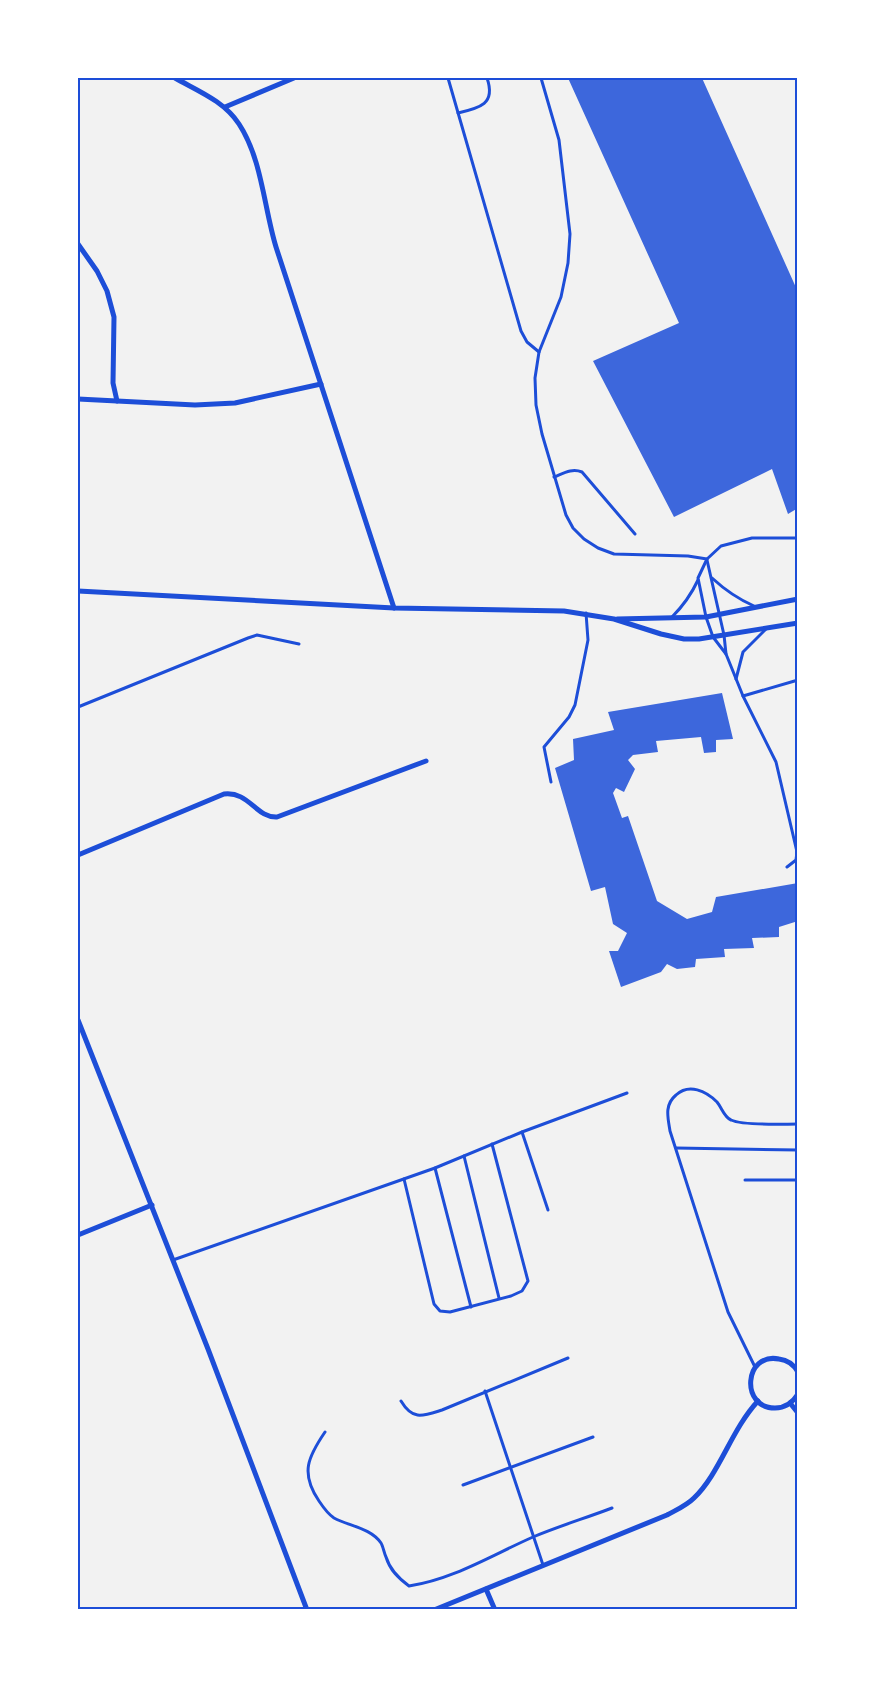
<svg xmlns="http://www.w3.org/2000/svg" width="875" height="1687" font-family="'Zilla Slab',serif">
	<style>
		.building { fill: #3d67dc }
		.lines { fill: none; stroke-linecap: round; stroke-linejoin: round }
		.service { stroke: #1d4ed8; stroke-width: 3 }
		.minor { stroke: #1d4ed8; stroke-width: 5 }
		.neatline { fill: none; stroke: #1d4ed8; stroke-width: 2 }
	</style>
	<rect width="100%" height="100%" fill="#f2f2f2"/>
	<g class="building">
		<polygon points="568,78 702,78 798,292 798,508 788,514 772,469 674,517 593,361 679,323"/>
		<polygon points="722,693 733,739 716,740 716,752 704,753 701,737 656,741 658,752 633,755 628,760 635,769 624,792 616,788 613,793 622,818 628,816 657,901 687,919 712,912 716,897 798,883 798,921 779,927 779,937 752,938 754,948 724,949 725,957 696,959 695,967 677,969 667,964 661,972 621,987 609,951 618,951 627,933 613,924 605,887 591,891 555,768 574,760 573,739 614,730 608,712"/>
	</g>
	<g class="lines">
		<g class="service">
			<polyline points="448,78 521,331 527,342 539,352"/>
			<polyline points="541,78 559,140 570,234 568,263 561,297 539,352 535,378 536,405 542,434 566,515 573,528 584,539 598,548 614,554 688,556 707,559"/>
			<path d="M 458,113 C 480,108 496,104 487,78"/>
			<path d="M 554,477 C 564,473 572,468 582,472 L 635,534"/>
			<polyline points="707,560 724,635 726,654"/>
			<path d="M 712,578 C 725,590 738,599 754,606"/>
			<path d="M 672,617 C 683,606 691,595 698,580"/>
			<polyline points="736,679 743,652 766,629"/>
			<polyline points="743,696 798,680"/>
			<polyline points="78,707 248,638 257,635 299,644"/>
			<polyline points="551,782 544,747 569,717 575,705 588,640 586,613"/>
			<polyline points="787,867 796,860 797,852 776,762 743,696 726,654 713,637 706,617 698,578 707,559 721,546 752,538 798,538"/>
			<polyline points="522,1132 548,1210"/>
			<polyline points="676,1148 798,1150"/>
			<polyline points="464,1156 499,1298"/>
			<polyline points="435,1168 471,1307"/>
			<polyline points="404,1179 434,1304 440,1311 450,1312 511,1296 522,1291 528,1281 492,1144"/>
			<polyline points="745,1180 798,1180"/>
			<polyline points="173,1260 435,1168 522,1132 627,1093"/>
			<polyline points="797,1345 798,1345"/>
			<path d="M 755,1367 L 728,1312 L 670,1131 C 668,1118 664,1105 676,1095 C 689,1083 706,1091 717,1102 C 722,1108 724,1117 731,1120 C 744,1126 782,1124 798,1124"/>
			<polyline points="485,1391 543,1565"/>
			<path d="M 401,1401 C 413,1421 423,1416 442,1410 L 568,1358"/>
			<path d="M 325,1432 C 308,1457 300,1473 319,1501 C 323,1507 328,1514 334,1518 C 349,1526 371,1528 381,1543 C 383,1546 384,1553 386,1557 C 390,1570 398,1578 409,1586 C 454,1579 492,1555 533,1537 C 559,1526 586,1518 612,1508"/>
			<polyline points="463,1485 593,1437"/>
		</g>
		<g class="minor">
			<path d="M 175,78 C 198,91 224,101 239,124 C 262,159 264,208 276,247 C 315,367 355,488 394,608"/>
			<polyline points="225,107 294,78"/>
			<polyline points="78,244 97,271 107,291 114,317 113,383 117,401"/>
			<polyline points="78,399 195,405 235,403 321,384"/>
			<polyline points="78,591 394,608 564,611 614,619 661,634 684,639 699,639 798,623"/>
			<polyline points="617,619 706,617 798,599"/>
			<path d="M 78,855 L 224,794 C 249,791 256,818 277,817 L 426,761"/>
			<polyline points="78,1020 208,1349 307,1610"/>
			<polyline points="78,1235 152,1205"/>
			<path d="M 798,1372 C 794,1365 788,1360 779,1359 C 744,1352 740,1408 775,1408 C 785,1408 793,1402 798,1394"/>
			<polyline points="790,1403 798,1413"/>
			<polyline points="486,1589 495,1610"/>
			<path d="M 434,1610 L 667,1515 C 676,1510 686,1506 694,1498 C 720,1473 731,1430 758,1401"/>
		</g>
	</g>
	<rect width="875" height="1687" fill="none" stroke="#ffffff" stroke-width="158"/>
	<rect x="79" y="79" width="717" height="1529" class="neatline"/>
</svg>
